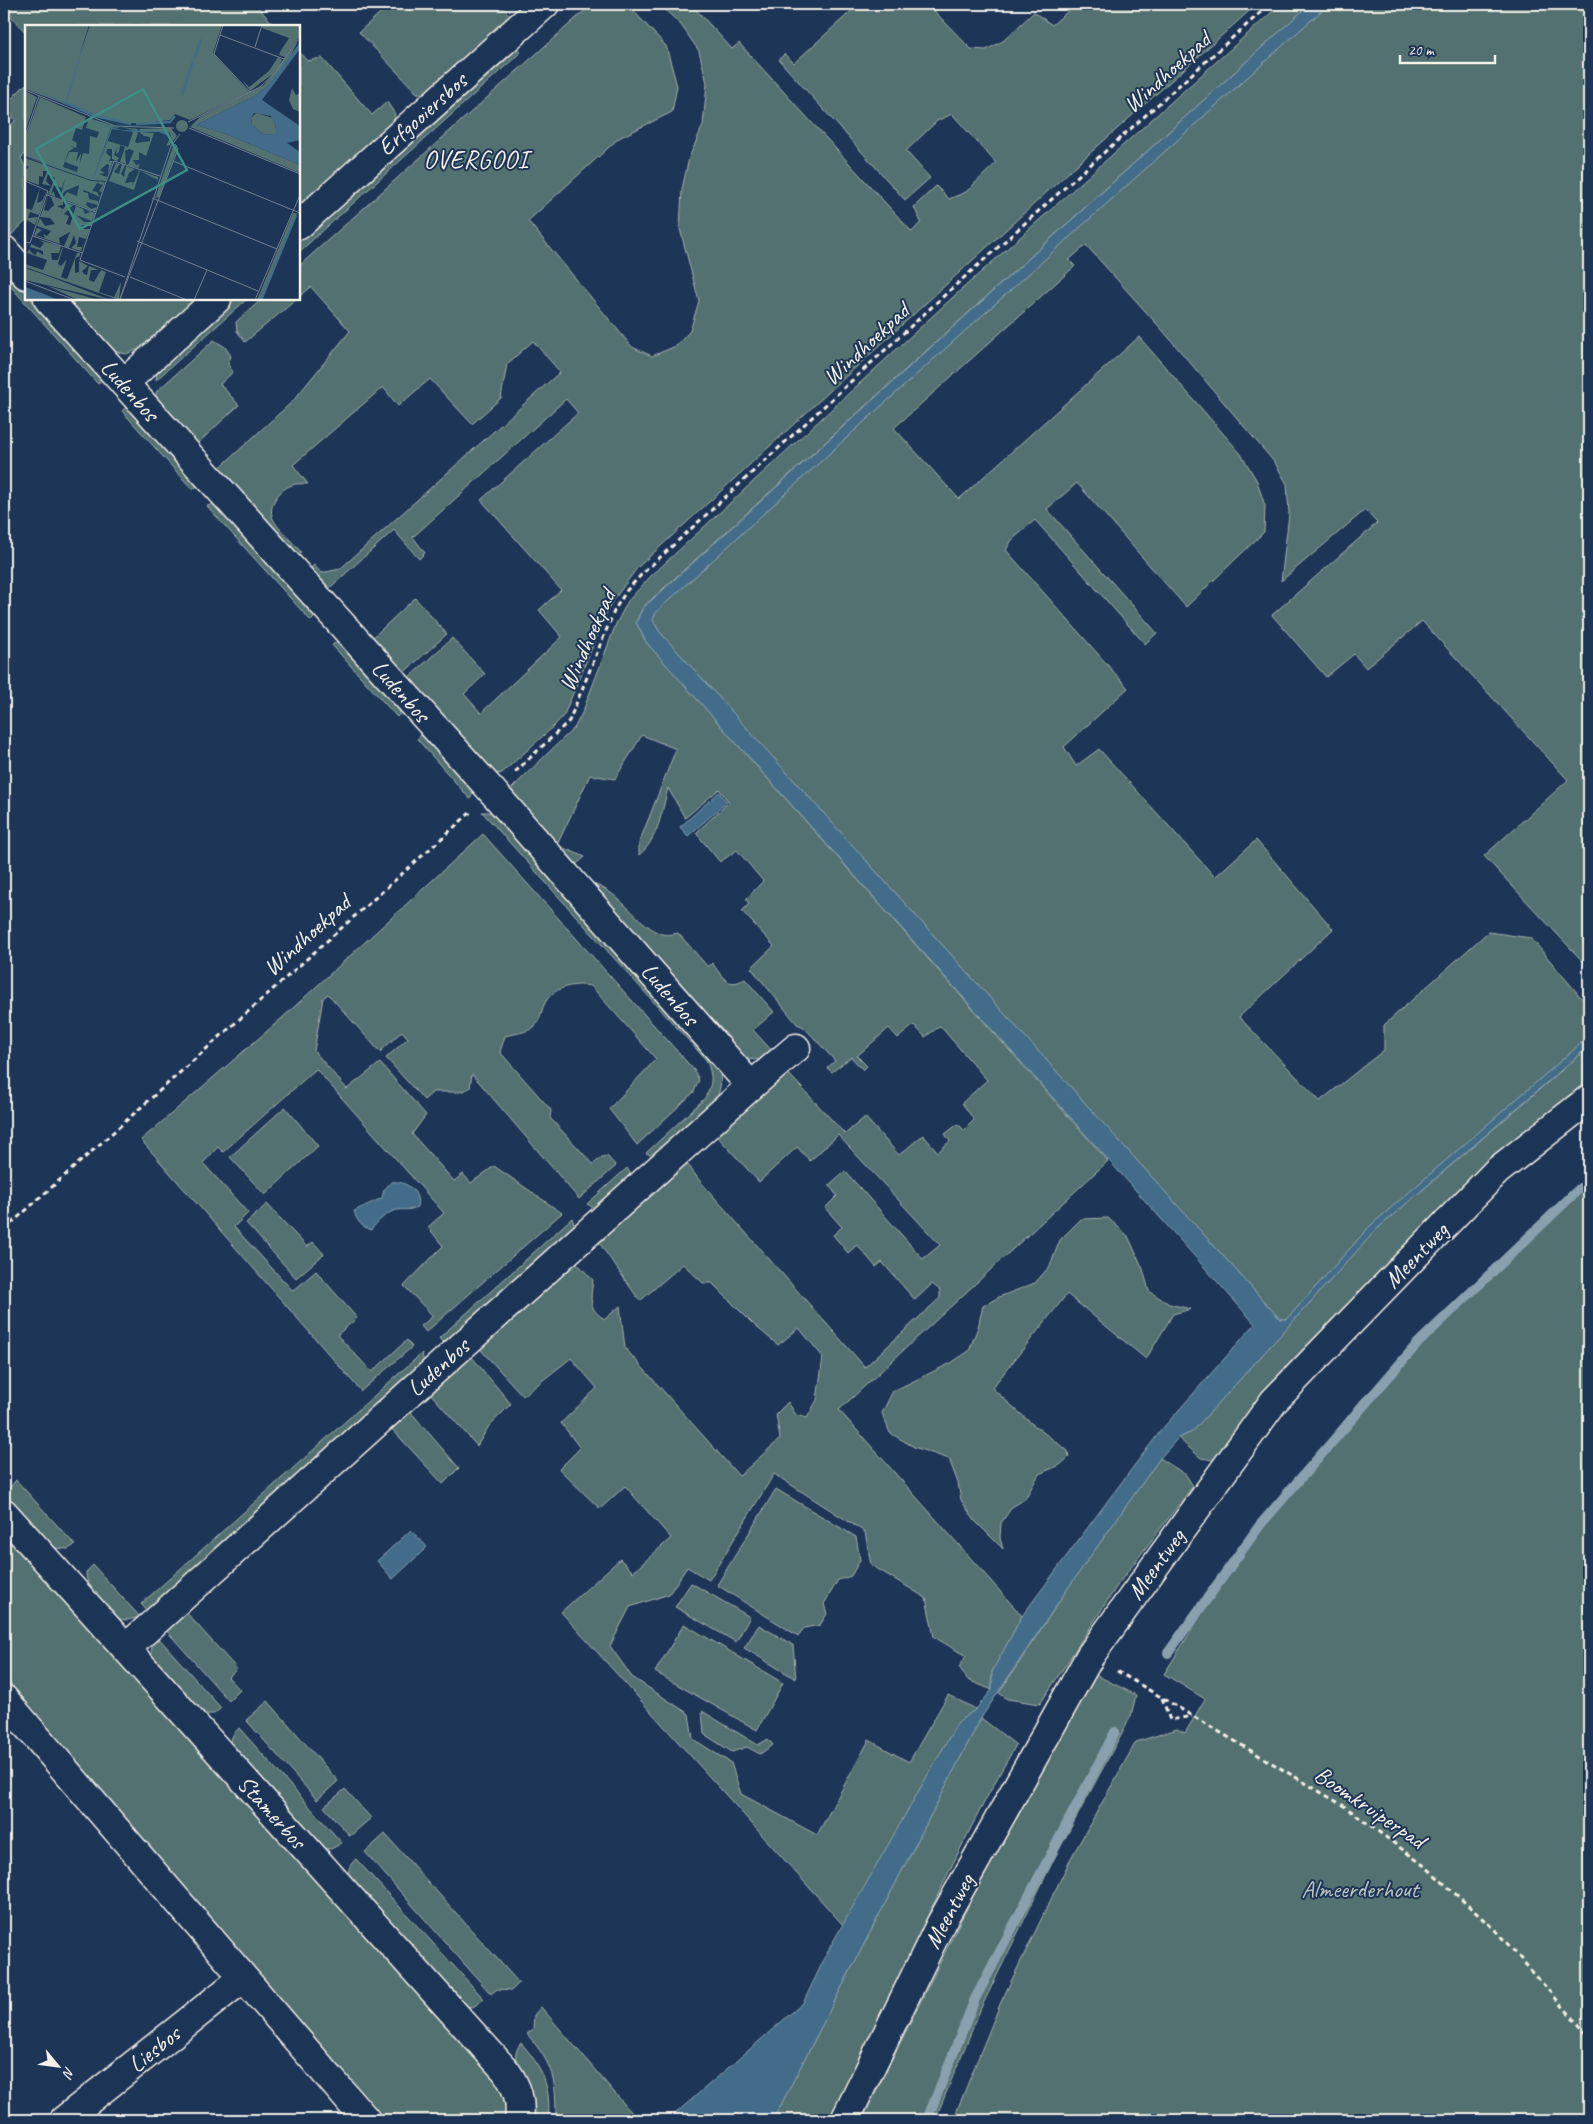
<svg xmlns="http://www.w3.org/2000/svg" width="1593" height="2124" font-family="Caveat,sans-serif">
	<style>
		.green { fill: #537170; stroke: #a4b1ac }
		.water { fill: #426c89; stroke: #89a1af }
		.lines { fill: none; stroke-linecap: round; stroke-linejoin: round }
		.stream { stroke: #89a1af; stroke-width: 10 }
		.minor-casing { stroke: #f4f1e8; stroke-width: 31 }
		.path { stroke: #f4f1e8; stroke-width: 3; stroke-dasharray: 5 4; stroke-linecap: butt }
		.minor { stroke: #1d3557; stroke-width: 28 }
		.labels { text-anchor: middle; stroke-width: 4; stroke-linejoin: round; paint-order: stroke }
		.street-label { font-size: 24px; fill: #f4f1e8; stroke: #1d3557 }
		.park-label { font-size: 24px; fill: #bcc4be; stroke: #1d3557 }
		.neighbourhood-label { font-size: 25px; letter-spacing: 1px; fill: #f4f1e8; stroke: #1d3557 }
		.inset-river { fill: none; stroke: #426c89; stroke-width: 2.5 }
		.inset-road { fill: none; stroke: #738091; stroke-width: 1 }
		.view { fill: #3d8f86; fill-opacity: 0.15; stroke: #3d8f86; stroke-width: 2.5 }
		.inset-edge { fill: none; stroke: #f4f1e8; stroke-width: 2.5 }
	</style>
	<rect width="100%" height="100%" fill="#1d3557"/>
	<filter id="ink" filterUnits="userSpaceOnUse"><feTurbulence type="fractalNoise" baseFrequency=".02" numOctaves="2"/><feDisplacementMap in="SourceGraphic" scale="10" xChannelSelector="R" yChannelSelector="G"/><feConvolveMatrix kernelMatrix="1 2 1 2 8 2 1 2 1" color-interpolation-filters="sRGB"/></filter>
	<g filter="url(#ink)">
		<g class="green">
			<polygon points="4,4 255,4 275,26 26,26 26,33 4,8"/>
			<polygon points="390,4 500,4 511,17 431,94 417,93 359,32"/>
			<path d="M 592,4 L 627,4 L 666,46 L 677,86 L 672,112 L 619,138 L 528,221 L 632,347 L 652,356 L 676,346 L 690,331 L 699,301 L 680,229 L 682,189 L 689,158 L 703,125 L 707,83 L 699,51 L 681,25 L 659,4 L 691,4 L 732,49 L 739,43 L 912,232 L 921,222 L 914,207 L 936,186 L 949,199 L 966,192 L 996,163 L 952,114 L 937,121 L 906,151 L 930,178 L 905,200 L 779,60 L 784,54 L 794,63 L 859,4 L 933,4 L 935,12 L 971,49 L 986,50 L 1003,41 L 1034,12 L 1052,25 L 1076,4 L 1257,4 L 1070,171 L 637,568 L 610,605 L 564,715 L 554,726 L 502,773 L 491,775 L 405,681 L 452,638 L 485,674 L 464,694 L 481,713 L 562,637 L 539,610 L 561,590 L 481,500 L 578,413 L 566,399 L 413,537 L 425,553 L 419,559 L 394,530 L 323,594 L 304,574 L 314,565 L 321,573 L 340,569 L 560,372 L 533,341 L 507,364 L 501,398 L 472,424 L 430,379 L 398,406 L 383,387 L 293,465 L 308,484 C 303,484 297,483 292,485 C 280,489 267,505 273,519 C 278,529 293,542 301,552 L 293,558 L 215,472 L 293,401 L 350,331 L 311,287 L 299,297 L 299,266 Z"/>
			<path d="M 1281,4 L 1310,4 L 643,607 L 636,622 L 646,642 L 1108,1161 L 839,1410 L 1022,1616 L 992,1672 L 992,1690 L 968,1680 L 959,1667 L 966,1656 L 934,1637 L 926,1598 L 871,1565 L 865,1532 L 774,1474 L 709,1580 L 687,1567 L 669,1594 L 630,1607 L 610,1646 L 632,1677 L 689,1714 L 693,1739 L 731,1763 L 741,1794 L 817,1835 L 869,1740 L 909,1762 L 948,1695 L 976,1709 L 958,1722 L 843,1925 L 561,1612 L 620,1559 L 633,1572 L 671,1538 L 625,1486 L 600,1509 L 559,1469 L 580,1448 L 561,1423 L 597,1388 L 571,1358 L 523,1396 L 479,1348 L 575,1261 L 593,1280 C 591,1296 587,1310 605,1319 L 620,1306 L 625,1348 L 739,1476 L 780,1439 L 776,1414 L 788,1402 L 796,1415 L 807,1418 L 817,1400 L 823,1357 L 799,1328 L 778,1345 L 754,1325 L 712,1283 L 703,1283 L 683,1264 L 640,1301 L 597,1240 L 685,1164 L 689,1166 L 699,1180 L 865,1367 L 940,1298 L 940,1290 L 932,1284 L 915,1300 L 882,1262 L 876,1267 L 857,1245 L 848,1253 L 833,1235 L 842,1227 L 825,1208 L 837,1196 L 829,1185 L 845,1171 L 923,1259 L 940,1245 L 838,1135 L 810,1161 L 797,1147 L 759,1182 L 716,1135 L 787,1072 L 845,1134 L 865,1117 L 899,1155 L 923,1135 L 938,1152 L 950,1141 L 945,1134 L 958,1124 L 964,1130 L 974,1120 L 962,1103 L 987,1080 L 940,1026 L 925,1037 L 914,1025 L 898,1038 L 889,1028 L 857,1056 L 867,1066 L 863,1070 L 851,1057 L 832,1072 L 827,1068 L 835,1061 L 804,1027 L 797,1024 L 751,968 L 774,946 L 742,911 L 749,904 L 746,899 L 763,881 L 737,850 L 720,862 L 696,833 L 729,802 L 719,789 L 685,818 L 668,788 C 662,811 658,840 639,855 L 639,843 L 676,749 L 642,735 L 615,779 L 590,775 L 557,845 L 585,857 L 572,868 L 513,796 L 512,788 L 575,727 L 583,711 L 616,624 L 628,601 L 651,576 L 952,298 Z"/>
			<polygon points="1329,4 1589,4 1589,968 1484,856 1568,780 1422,621 1366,668 1354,654 1326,677 1272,615 1377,523 1365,510 1281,581 1289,514 1287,484 1275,463 1164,332 1086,245 1069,260 1075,266 894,428 959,499 1139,337 1241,454 1257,481 1265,506 1264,532 1186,607 1077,483 1047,509 1157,633 1145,644 1035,520 1012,540 1006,550 1128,688 1064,747 1076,766 1099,749 1215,877 1256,840 1333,929 1239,1017 1320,1101 1384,1050 1384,1025 1488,932 1531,938 1589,1007 1589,1085 1496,1160 1413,1236 1270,1390 1213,1460 1201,1458 1178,1438 1192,1432 1377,1229 1589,1047 1585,1040 1370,1226 1287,1319 1280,1319 659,631 653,620 656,612 877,410"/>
			<polygon points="512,48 515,48 521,52 299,252 299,240"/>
			<polygon points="299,52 307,61 322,58 372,115 387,102 395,114 394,126 299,206"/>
			<polygon points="26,84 26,153 21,158 26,169 26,221 8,238 4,238 4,132 15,121 6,104"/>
			<polygon points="4,267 26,292 26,299 32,299 101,375 101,380 98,384 4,279"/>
			<polygon points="59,299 199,299 147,346 126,354 105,349"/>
			<polygon points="234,299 247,299 156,380 157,372 162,364"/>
			<polygon points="262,299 297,299 245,342 237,331 236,322"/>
			<polygon points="214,340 225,347 231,356 228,364 233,372 220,384 239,405 196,445 156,401 156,392"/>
			<polygon points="125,408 130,408 196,480 197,486 193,490 122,411"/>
			<polygon points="213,504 218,504 314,611 315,617 311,621 207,506"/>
			<polygon points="415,598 447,634 400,676 368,642"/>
			<polygon points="337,642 340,643 399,708 400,714 397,717 332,645"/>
			<polygon points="421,735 424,736 471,787 473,793 470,799 417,739"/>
			<path d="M 482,812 L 492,812 L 497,815 L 719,1068 C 722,1080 721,1088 716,1100 L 657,1155 L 652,1156 L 646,1153 L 704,1099 C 713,1085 713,1075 706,1060 Z"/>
			<path d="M 483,834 L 694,1070 L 699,1080 L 694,1092 L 637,1145 L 609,1109 L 656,1059 L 591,986 C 573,983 552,987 544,1005 C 541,1012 540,1021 534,1027 C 528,1032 513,1034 505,1036 L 500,1052 L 551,1110 L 550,1118 L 593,1164 L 602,1157 L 607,1156 L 616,1166 L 579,1199 L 472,1074 L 470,1088 L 460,1092 L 433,1092 L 424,1100 L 386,1058 L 408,1038 L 402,1031 L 380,1052 L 328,994 L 323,998 L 314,1051 L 347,1089 L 380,1063 L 426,1115 L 412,1134 L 454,1181 L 463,1174 L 471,1183 L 494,1166 L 562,1213 L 426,1332 L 421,1326 L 433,1316 L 404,1286 L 443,1246 L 428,1227 L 444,1213 L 316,1069 L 223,1152 L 218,1147 L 203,1163 L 248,1213 L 234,1227 L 293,1291 L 316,1271 L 357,1318 L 337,1335 L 372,1372 L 407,1340 L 412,1347 L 361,1391 L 141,1140 L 281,1019 Z"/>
			<path d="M 596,885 C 619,893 635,919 655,931 C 663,936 670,935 678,933 L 708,967 L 712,963 C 723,977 727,989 745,979 L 774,1012 L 753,1030 L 774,1053 L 758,1060 L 745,1059 L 590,887 Z"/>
			<polygon points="285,1107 318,1146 265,1195 230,1157"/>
			<polygon points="627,1168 630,1173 630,1176 598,1207 594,1208 587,1204"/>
			<polygon points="1589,1183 1589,2120 953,2120 1001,2002 1071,1858 1136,1742 1177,1729 1185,1733 1205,1699 1164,1674 1244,1547 1361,1400 1543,1219"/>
			<polygon points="267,1204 307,1247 313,1242 324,1254 296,1278 246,1223"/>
			<polygon points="572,1218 575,1227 449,1341 442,1342 439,1338"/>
			<polygon points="1108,1218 1128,1236 1143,1269 1149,1291 1169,1304 1191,1309 1173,1314 1146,1359 1067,1294 992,1388 1031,1423 1068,1451 1069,1457 1060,1465 1039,1474 1025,1499 1012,1507 1001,1523 1000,1538 1003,1549 975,1521 961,1500 958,1483 949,1459 914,1447 890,1433 882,1413 893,1391 951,1363 969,1351 978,1327 983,1306 999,1297 1035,1283 1050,1266 1060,1240 1081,1219"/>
			<polygon points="422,1353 424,1363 147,1611 141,1604"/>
			<polygon points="471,1356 511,1404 489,1426 477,1446 428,1391"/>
			<polygon points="409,1410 459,1468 443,1484 389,1426"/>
			<polygon points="1160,1458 1186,1475 1193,1486 1119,1583 1040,1704 1007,1699 999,1693 1068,1588"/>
			<polygon points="16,1480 75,1545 68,1549 53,1548 11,1502 8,1496 8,1490"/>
			<polygon points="776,1489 856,1537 860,1560 851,1576 838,1580 824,1604 827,1614 820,1625 804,1628 798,1636 717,1585"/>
			<path d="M 4,1530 L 496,2079 C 504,2092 511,2105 505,2120 L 384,2120 L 4,1676 Z"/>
			<path d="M 93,1565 L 140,1617 C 133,1619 127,1621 120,1619 C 106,1614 85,1587 86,1572 Z"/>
			<polygon points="691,1583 750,1617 736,1642 675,1607"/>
			<polygon points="185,1611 237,1669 228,1677 240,1690 229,1701 165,1629"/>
			<polygon points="684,1624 783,1683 757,1730 655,1672"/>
			<polygon points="759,1625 793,1645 796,1679 744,1648"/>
			<path d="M 156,1635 L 221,1708 L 214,1714 L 203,1714 L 196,1709 L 154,1661 C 150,1651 151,1645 156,1635 Z"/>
			<polygon points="1096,1675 1136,1695 1131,1716 1053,1861 981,2008 935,2120 862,2120 1016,1809"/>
			<polygon points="268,1701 338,1781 317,1800 246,1720"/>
			<polygon points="702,1711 758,1745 768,1739 773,1745 760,1754 747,1747 732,1752 704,1734"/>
			<path d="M 981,1718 L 1016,1745 C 975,1815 941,1888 906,1962 C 881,2015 859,2068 831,2120 L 773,2120 Z"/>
			<path d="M 239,1728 L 342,1843 L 331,1849 L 322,1848 L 233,1751 C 229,1740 231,1736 239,1728 Z"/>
			<polygon points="345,1789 371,1818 350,1836 324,1807"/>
			<polygon points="385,1834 519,1983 512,1990 497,1989 491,1994 365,1852"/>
			<path d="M 356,1859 L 484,1999 L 473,2007 L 464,2006 L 349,1878 C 348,1869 349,1865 356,1859 Z"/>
			<path d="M 541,2007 L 638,2120 L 556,2120 C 556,2079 554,2066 527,2034 L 533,2029 L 534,2015 Z"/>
			<path d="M 521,2043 C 542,2066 552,2089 548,2120 L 532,2120 C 532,2110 534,2098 530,2089 C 524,2071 507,2061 521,2043 Z"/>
		</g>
		<g class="water">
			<polygon points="1310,4 1329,4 877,410 656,612 653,620 659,631 1280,1319 1287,1319 1370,1226 1585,1040 1589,1046 1377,1229 1192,1432 1178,1438 1160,1458 1068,1588 981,1718 773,2120 668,2120 803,2003 830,1947 958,1722 976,1709 992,1690 992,1672 1022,1616 1115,1491 1162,1429 1255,1324 646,642 636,622 643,608"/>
			<polygon points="719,792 727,802 688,836 680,827"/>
			<path d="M 391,1182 C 406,1180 421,1192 417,1207 C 410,1211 405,1209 397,1210 C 387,1212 377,1222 371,1230 C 361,1226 357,1222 354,1211 L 382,1198 L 384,1190 Z"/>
			<polygon points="411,1530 427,1547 393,1579 377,1561"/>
		</g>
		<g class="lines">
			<g class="stream">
				<polyline points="1168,1653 1260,1525 1418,1343 1580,1188"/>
				<polyline points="927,2120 975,1999 1115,1732"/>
			</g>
			<g class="minor-casing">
				<g id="minor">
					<polyline points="299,225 545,4"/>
					<polyline points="4,250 26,275"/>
					<polyline points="48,299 493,792 751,1086 126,1648"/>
					<polyline points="124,383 217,299"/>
					<polyline points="751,1086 796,1048"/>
					<path d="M 4,1513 L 506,2071 C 517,2087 522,2101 519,2120"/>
					<polyline points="4,1699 366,2120"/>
					<polyline points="64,2120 243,1978"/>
					<polyline points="845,2120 941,1923 1090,1656 1274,1401 1497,1171 1589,1099"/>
				</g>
			</g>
			<g class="path">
				<polyline points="515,772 569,721 615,609 627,590 643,573 948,292 1270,4"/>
				<polyline points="4,1230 471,812"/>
				<polyline points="1117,1671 1344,1806 1426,1867 1496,1931 1589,2036"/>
				<polyline points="1162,1698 1170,1720 1192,1716"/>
			</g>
			<use href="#minor" class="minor"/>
		</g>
	</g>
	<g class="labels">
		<g class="street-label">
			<text transform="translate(1167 72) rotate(-42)" y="8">Windhoekpad</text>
			<text transform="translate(422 114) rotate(-42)" y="8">Erfgooiersbos</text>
			<text transform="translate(866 344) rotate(-43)" y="8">Windhoekpad</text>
			<text transform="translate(130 390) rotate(48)" y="8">Ludenbos</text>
			<text transform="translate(587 640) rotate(-66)" y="8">Windhoekpad</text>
			<text transform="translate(401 691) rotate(48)" y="8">Ludenbos</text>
			<text transform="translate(307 935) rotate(-42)" y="8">Windhoekpad</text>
			<text transform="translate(670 994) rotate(49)" y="8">Ludenbos</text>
			<text transform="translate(1416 1255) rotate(-46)" y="8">Meentweg</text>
			<text transform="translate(438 1367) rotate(-42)" y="8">Ludenbos</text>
			<text transform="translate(1156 1564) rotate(-54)" y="8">Meentweg</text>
			<text transform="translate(1370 1807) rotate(34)" y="8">Boomkruiperpad</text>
			<text transform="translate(272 1812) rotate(48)" y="8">Stamerbos</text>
			<text transform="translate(949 1911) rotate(-62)" y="8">Meentweg</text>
			<text transform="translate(154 2049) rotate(-39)" y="8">Liesbos</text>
		</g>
		<g class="park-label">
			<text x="1360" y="1897">Almeerderhout</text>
		</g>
		<g class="neighbourhood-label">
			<text x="476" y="168">OVERGOOI</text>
		</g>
	</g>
	<g transform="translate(25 25)">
		<rect width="275" height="275" fill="#1d3557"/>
		<path d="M 0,0 L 64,0 L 54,31 L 65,0 L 197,0 L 188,28 L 224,67 L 165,95 L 150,89 L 145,95 L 119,98 L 98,98 L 74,92 L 0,64 ZM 238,0 L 275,0 L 275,9 L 260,32 L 254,30 L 255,27 L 264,13 L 237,3 ZM 275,12 L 262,38 L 243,61 L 230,71 L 171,100 L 201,109 L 275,140 L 275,148 L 165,102 L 175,92 L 239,60 ZM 251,30 L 257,35 L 250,47 L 225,66 L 217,55 L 224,62 L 244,46 L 253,32 ZM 267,63 L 271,70 L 275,68 L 275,87 L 268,84 L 264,75 ZM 0,66 L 12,72 L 0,107 L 1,102 ZM 15,72 L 61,92 L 57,105 L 51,103 L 47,115 L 52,118 L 51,123 L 43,120 L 49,123 L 43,127 L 38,142 L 52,147 L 53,142 L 40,137 L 44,127 L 53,127 L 51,137 L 56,128 L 55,138 L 58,128 L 64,129 L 65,111 L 72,113 L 74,107 L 61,103 L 64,93 L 95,103 L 86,102 L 68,154 L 83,116 L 103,122 L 108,107 L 112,106 L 97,102 L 112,104 L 113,108 L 110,117 L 112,118 L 125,116 L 125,112 L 119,111 L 114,107 L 129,108 L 121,131 L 114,127 L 114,135 L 108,135 L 111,140 L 115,139 L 113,143 L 103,140 L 109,126 L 104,124 L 100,126 L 101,139 L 95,137 L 100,122 L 95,120 L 94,127 L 91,129 L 92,122 L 89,130 L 94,133 L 92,136 L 87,134 L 87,124 L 82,124 L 81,128 L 86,132 L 84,136 L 88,136 L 83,149 L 84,140 L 82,139 L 75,145 L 80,148 L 74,149 L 82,152 L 81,156 L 66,155 L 0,132 L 27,140 L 0,131 L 0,113 ZM 231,88 L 248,93 L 252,107 L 250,110 L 238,109 L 227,100 L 226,93 ZM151 101a6 6 0 1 1 12 0a6 6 0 1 1-12 0ZM 146,103 L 152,111 L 145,120 L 141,121 L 146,111 L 144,107 L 114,107 L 115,104 ZM 149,119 L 152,124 L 134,172 L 130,173 ZM 0,133 L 66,156 L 80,157 L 77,167 L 74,166 L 78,160 L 72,158 L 67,166 L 60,164 L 72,167 L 75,172 L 59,165 L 58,167 L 63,168 L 64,174 L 73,176 L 73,180 L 62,177 L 61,180 L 66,184 L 72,182 L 71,185 L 69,186 L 37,174 L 42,167 L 52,171 L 54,160 L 40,166 L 35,173 L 41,151 L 37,163 L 29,160 L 26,169 L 29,166 L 30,172 L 23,169 L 30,153 L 23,149 L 21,156 L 26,161 L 17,159 L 22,146 L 18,146 L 18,152 L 14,151 L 14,160 L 0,155 L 0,145 L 4,142 L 0,140 ZM 91,138 L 95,139 L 89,147 L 94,149 L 97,139 L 100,140 L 96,149 L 99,152 L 101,141 L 110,144 L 104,148 L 100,158 L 108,157 L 107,161 L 114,147 L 112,145 L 133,152 L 133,155 L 115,146 L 109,165 L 84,156 ZM 15,163 L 12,178 L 17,176 L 22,165 L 14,190 L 5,187 L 3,193 L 13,192 L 10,200 L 2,195 L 0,202 L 0,183 L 7,185 ZM 23,171 L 19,185 L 23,186 L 29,180 L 26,172 L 38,176 L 38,180 L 32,181 L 38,184 L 34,191 L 42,178 L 48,180 L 39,189 L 44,191 L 41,199 L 45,200 L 51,181 L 58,184 L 60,189 L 65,187 L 60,184 L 70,188 L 67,196 L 51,190 L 59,197 L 67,197 L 66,201 L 57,200 L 56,204 L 65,204 L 61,214 L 54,212 L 52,222 L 57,222 L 60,215 L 56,226 L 46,223 L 51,218 L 49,210 L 44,223 L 39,221 L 45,207 L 34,213 L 35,219 L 9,210 L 12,203 L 17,205 L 11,210 L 20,213 L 18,209 L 22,211 L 26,206 L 12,201 L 15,193 L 20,201 L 30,199 L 25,193 L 15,192 ZM 268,188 L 272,188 L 237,275 L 232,275 ZM 14,215 L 36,221 L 34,228 L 26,228 L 27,235 L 33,235 L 37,223 L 38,223 L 33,239 L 36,241 L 42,234 L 36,252 L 42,254 L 52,228 L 55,228 L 54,234 L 54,231 L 50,234 L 50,248 L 54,247 L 54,236 L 63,241 L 57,246 L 59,249 L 62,250 L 64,241 L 74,245 L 66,245 L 64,255 L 69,257 L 76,245 L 81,247 L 74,267 L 89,272 L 96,257 L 94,275 L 0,242 L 0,239 L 18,245 L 22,235 L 2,228 L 4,224 L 7,228 L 11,230 L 12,226 L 18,230 L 18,226 L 5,222 L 6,219 L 15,223 L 19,218 ZM 0,243 L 26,252 L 85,275 L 0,255 ZM 23,261 L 74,275 L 53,275 Z" fill="#537170"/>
		<path d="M 65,0 L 41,79 L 0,62 L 40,77 ZM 275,17 L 275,24 L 237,75 L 275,101 L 275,115 L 262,118 L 275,127 L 275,140 L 201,109 L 171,100 L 230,71 L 243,61 ZM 229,88 L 246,91 L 251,102 L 250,110 L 238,109 L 227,100 L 226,93 ZM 64,95 L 96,105 L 143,106 L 146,112 L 134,107 L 108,107 L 87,104 L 69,154 L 0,131 L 68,154 L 86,103 ZM 0,262 L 19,269 L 33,275 L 0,275 Z" fill="#426c89" fill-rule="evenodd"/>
		<path class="inset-river" d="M 169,34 L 176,14M 157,70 L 168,36M 41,78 L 68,90M 71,91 L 106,99M 111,99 L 145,97 L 150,91M 236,275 L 271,190"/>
		<path class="inset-road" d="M 198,0 L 189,29 L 226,68M 195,10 L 259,34M 230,22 L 237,0M 0,65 L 90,101 L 149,103M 163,97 L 235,62 L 251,47 L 275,10M 164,103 L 275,149M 0,111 L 14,71M 150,119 L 153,124 L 95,274 L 146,121 L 155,109M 148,136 L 275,188M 0,156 L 23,166 L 5,218 L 0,217M 22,170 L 71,187M 127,173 L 252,224M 8,211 L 57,228M 112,216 L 233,266M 100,252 L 55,235 L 81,157 L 89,136 L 135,151M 105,252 L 162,275M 0,256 L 50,275M 169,275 L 182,245M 230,275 L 275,170"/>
		<path class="view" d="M 118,64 L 162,145 L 55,204 L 11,124 Z"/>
		<rect width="275" height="275" class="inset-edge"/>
	</g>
	<rect width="1593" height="2124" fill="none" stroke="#1d3557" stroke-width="20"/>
	<rect x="10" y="10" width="1573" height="2104" fill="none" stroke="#f4f1e8" stroke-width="2" filter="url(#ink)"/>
	<g transform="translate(58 2066) rotate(119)" stroke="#1d3557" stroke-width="4" paint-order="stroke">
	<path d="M0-4L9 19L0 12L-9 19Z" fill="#f4f1e8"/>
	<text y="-8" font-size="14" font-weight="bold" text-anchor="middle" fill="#f4f1e8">N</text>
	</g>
	<path d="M1400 55v8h95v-8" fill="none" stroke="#f4f1e8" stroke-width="2.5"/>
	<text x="1408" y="55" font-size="15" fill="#f4f1e8" stroke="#1d3557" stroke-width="4" paint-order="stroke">20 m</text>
</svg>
